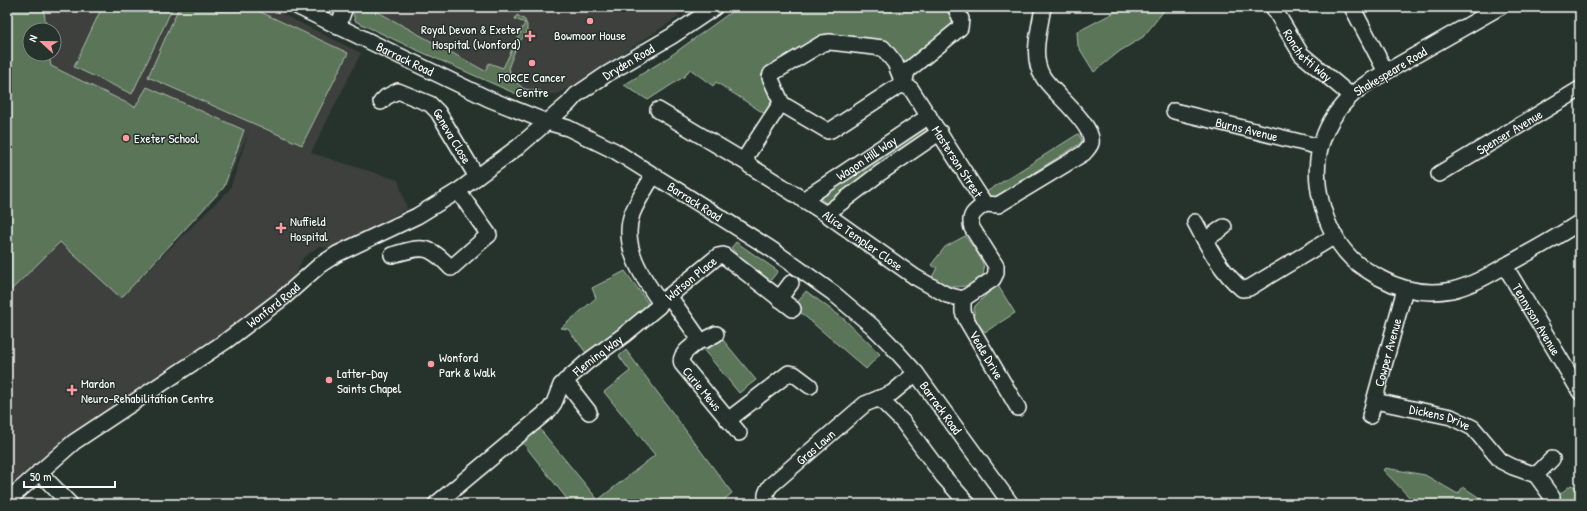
<svg xmlns="http://www.w3.org/2000/svg" width="1587" height="511" font-family="'Patrick Hand',sans-serif">
	<style>
		.built { fill: #3c413e; fill-rule: evenodd }
		.green { fill: #5a7459; stroke: #acbaac }
		.lines { fill: none; stroke-linecap: round; stroke-linejoin: round }
		.minor-casing { stroke: #fff; stroke-width: 18 }
		.minor { stroke: #26332d; stroke-width: 15 }
		.poi-dot { fill: #ff9aa2; stroke: #26332d; stroke-width: 1.5 }
		.labels { text-anchor: middle; stroke-width: 3; stroke-linejoin: round; paint-order: stroke }
		.poi-label { font-size: 13px; fill: #fff; stroke: #26332d; text-anchor: start }
		.street-label { font-size: 13px; fill: #fff; stroke: #26332d }
	</style>
	<rect width="100%" height="100%" fill="#26332d"/>
	<filter id="ink" filterUnits="userSpaceOnUse"><feTurbulence type="fractalNoise" baseFrequency=".025" numOctaves="2"/><feDisplacementMap in="SourceGraphic" scale="8" xChannelSelector="R" yChannelSelector="G"/><feConvolveMatrix kernelMatrix="1 2 1 2 8 2 1 2 1" color-interpolation-filters="sRGB"/></filter>
	<g filter="url(#ink)">
		<g class="built">
			<path d="M 7,7 L 268,7 L 361,53 L 311,153 L 398,180 L 407,209 L 330,249 L 319,246 L 303,258 L 294,278 L 237,323 L 186,359 L 63,440 L 7,491 ZM 30,30 L 54,30 L 54,54 L 30,54 ZM 249,131 L 230,189 L 136,282 L 225,188 Z"/>
			<polygon points="344,7 667,7 680,16 580,81 557,94 527,94 497,82 369,13"/>
		</g>
		<g class="green">
			<polygon points="7,7 43,7 47,30 30,30 30,54 49,54 51,66 135,107 147,87 244,130 224,187 121,298 60,242 7,294"/>
			<polygon points="102,7 173,7 132,94 74,67"/>
			<polygon points="179,7 250,7 348,53 302,145 148,77"/>
			<polygon points="353,7 380,7 378,12 485,71 489,63 503,68 525,23 515,19 517,15 525,20 527,25 527,32 517,45 509,66 510,73 516,82 524,89 541,91 542,93 514,93 410,47 355,21 352,10"/>
			<polygon points="738,7 950,7 959,26 903,71 887,48 834,41 766,74 777,98 765,114 716,82 713,86 690,69 685,76 648,100 624,85 669,57"/>
			<polygon points="1120,7 1167,7 1143,37 1120,51 1094,72 1078,46 1077,32 1115,12"/>
			<polygon points="927,121 936,136 829,205 815,195"/>
			<polygon points="1078,134 1082,140 1081,143 990,200 983,194"/>
			<path d="M 965,236 C 971,245 983,257 984,269 C 984,284 960,289 949,286 C 942,285 937,281 932,277 L 937,268 L 931,265 L 945,247 Z"/>
			<polygon points="736,242 778,271 767,285 740,262 740,258 731,248"/>
			<polygon points="625,271 648,303 645,308 587,354 568,329 561,328 596,298 592,288"/>
			<path d="M 997,284 L 1015,313 L 985,332 C 978,324 971,317 975,306 Z"/>
			<polygon points="806,291 844,319 880,354 866,369 800,312 796,304"/>
			<polygon points="719,335 756,380 739,393 702,348"/>
			<polygon points="626,350 732,493 719,504 571,504 522,442 539,428 598,500 655,455 604,392 630,371 619,356"/>
			<polygon points="1385,468 1425,475 1458,494 1463,487 1489,504 1416,504 1383,470"/>
			<polygon points="1571,485 1580,489 1580,504 1548,504"/>
		</g>
		<g class="lines">
			<g class="minor-casing">
				<g id="minor">
					<path id="s1" d="M 298,7 L 489,99 L 547,122 L 568,128 L 615,151 L 771,249 L 833,293 L 872,326 L 888,342 L 916,373 L 929,391 L 1011,504"/>
					<path id="s2" d="M 1273,7 L 1301,54 L 1350,95"/>
					<polyline points="1352,7 1386,72"/>
					<path d="M 1500,7 L 1370,81 C 1349,95 1333,112 1324,136 C 1308,175 1323,230 1352,259 C 1360,267 1370,272 1380,278 C 1402,290 1427,295 1452,290 C 1473,285 1491,274 1510,263 C 1534,250 1557,237 1580,222"/>
					<polyline points="338,27 345,7"/>
					<path id="s3" d="M 381,102 L 386,97 L 398,91 L 430,104 L 438,112 L 477,177"/>
					<polyline points="782,104 770,77 771,74 823,43 830,42 883,48 895,63 904,85 907,71 960,28 961,19 955,7"/>
					<path id="s4" d="M 658,110 L 747,163 L 750,166 L 826,214 L 915,277 L 947,295 L 963,299 L 993,279 L 996,273 L 996,266 L 972,228 C 968,215 975,211 985,204"/>
					<path id="s5" d="M 1174,111 L 1320,147"/>
					<path id="s6" d="M 747,163 L 747,155 L 779,106 L 782,104 L 828,131 L 831,130 L 897,87 L 904,85 L 911,89 L 985,204 L 998,205 L 1084,153 C 1086,150 1090,147 1091,143 C 1095,125 1051,91 1043,77 C 1030,57 1040,28 1043,7"/>
					<path id="s7" d="M 1439,174 L 1580,89"/>
					<path id="s8" d="M 803,200 L 929,116"/>
					<polyline points="826,214 880,173 940,132"/>
					<path d="M 1195,222 C 1207,245 1221,272 1242,289 L 1249,288 L 1335,236"/>
					<polyline points="1205,240 1224,227"/>
					<path d="M 392,255 C 423,246 428,244 451,268 L 484,239 L 489,235 L 458,191"/>
					<path id="s9" d="M 1505,266 L 1580,392"/>
					<polyline points="669,296 700,340 705,340 716,334"/>
					<polyline points="779,299 791,283"/>
					<path id="s10" d="M 963,299 L 963,312 L 967,321 L 1018,408"/>
					<path id="s11" d="M 660,302 L 663,301 L 718,256 L 723,255 L 793,309"/>
					<path id="s12" d="M 700,340 C 693,346 678,354 682,364 L 739,433"/>
					<polyline points="565,381 589,412"/>
					<polyline points="879,398 903,422 943,476 968,504"/>
					<path id="s13" d="M 1375,401 L 1451,417 L 1473,428 L 1501,461 L 1513,467 L 1536,475 L 1552,497"/>
					<path id="s14" d="M 1370,416 L 1405,289"/>
					<polyline points="728,420 789,373 794,374 810,386"/>
					<polyline points="39,472 70,504"/>
					<polyline points="1536,475 1552,459"/>
					<path id="s15" d="M 7,501 L 74,442 L 226,341 L 284,297 L 320,265 L 337,254 L 417,216 L 458,191 L 518,147 L 568,104 L 576,95 L 607,74 L 672,36 L 715,7"/>
					<path id="s16" d="M 436,504 L 549,410 L 554,403 L 561,385 L 587,362 L 624,335 L 659,306 L 660,302 C 642,277 621,246 632,214 C 637,201 646,188 653,176"/>
					<path id="s17" d="M 770,504 C 764,497 765,494 770,486 L 865,404 L 892,393 L 916,373"/>
				</g>
			</g>
			<use href="#minor" class="minor"/>
		</g>
	</g>
	<g class="poi-dot">
		<circle cx="590" cy="21" r="4"/>
		<path d="M528 30h4v4h4v4h-4v4h-4v-4h-4v-4h4z"/>
		<circle cx="532" cy="63" r="4"/>
		<circle cx="126" cy="138" r="4"/>
		<path d="M279 222h4v4h4v4h-4v4h-4v-4h-4v-4h4z"/>
		<circle cx="431" cy="364" r="4"/>
		<circle cx="329" cy="380" r="4"/>
		<path d="M70 384h4v4h4v4h-4v4h-4v-4h-4v-4h4z"/>
	</g>
	<g class="labels">
		<g class="poi-label">
			<text x="521" y="34" text-anchor="end">Royal Devon &amp; Exeter<tspan x="521" dy="15">Hospital (Wonford)</tspan></text>
			<text x="590" y="40" text-anchor="middle">Bowmoor House</text>
			<text x="532" y="82" text-anchor="middle">FORCE Cancer<tspan x="532" dy="15">Centre</tspan></text>
			<text x="134" y="143">Exeter School</text>
			<text x="290" y="226">Nuffield<tspan x="290" dy="15">Hospital</tspan></text>
			<text x="439" y="362">Wonford<tspan x="439" dy="15">Park &amp; Walk</tspan></text>
			<text x="337" y="378">Latter-Day<tspan x="337" dy="15">Saints Chapel</tspan></text>
			<text x="81" y="388">Mardon<tspan x="81" dy="15">Neuro-Rehabilitation Centre</tspan></text>
		</g>
		<g class="street-label">
			<text dy="5" stroke="none"><textPath href="#s2" startOffset="60">Ronchetti Way</textPath></text>
			<text dy="5" stroke="none"><textPath href="#s1" startOffset="119">Barrack Road</textPath></text>
			<text dy="5" stroke="none"><textPath href="#s15" startOffset="764">Dryden Road</textPath></text>
			<text transform="translate(1390 71) rotate(-31)" y="5">Shakespeare Road</text>
			<text dy="5" stroke="none"><textPath href="#s5" startOffset="75">Burns Avenue</textPath></text>
			<text dy="5" stroke="none"><textPath href="#s7" startOffset="82">Spenser Avenue</textPath></text>
			<text dy="5" stroke="none"><textPath href="#s3" startOffset="94">Geneva Close</textPath></text>
			<text dy="5" stroke="none"><textPath href="#s8" startOffset="76">Wagon Hill Way</textPath></text>
			<text dy="5" stroke="none"><textPath href="#s6" startOffset="307">Masterson Street</textPath></text>
			<text dy="5" stroke="none"><textPath href="#s1" startOffset="443">Barrack Road</textPath></text>
			<text dy="5" stroke="none"><textPath href="#s4" startOffset="243">Alice Templer Close</textPath></text>
			<text dy="5" stroke="none"><textPath href="#s11" startOffset="39">Watson Place</textPath></text>
			<text dy="5" stroke="none"><textPath href="#s15" startOffset="331">Wonford Road</textPath></text>
			<text dy="5" stroke="none"><textPath href="#s9" startOffset="62">Tennyson Avenue</textPath></text>
			<text dy="5" stroke="none"><textPath href="#s14" startOffset="66">Cowper Avenue</textPath></text>
			<text dy="5" stroke="none"><textPath href="#s16" startOffset="222">Fleming Way</textPath></text>
			<text dy="5" stroke="none"><textPath href="#s10" startOffset="62">Veale Drive</textPath></text>
			<text dy="5" stroke="none"><textPath href="#s12" startOffset="64">Curie Mews</textPath></text>
			<text dy="5" stroke="none"><textPath href="#s1" startOffset="767">Barrack Road</textPath></text>
			<text dy="5" stroke="none"><textPath href="#s13" startOffset="67">Dickens Drive</textPath></text>
			<text dy="5" stroke="none"><textPath href="#s17" startOffset="80">Gras Lawn</textPath></text>
		</g>
	</g>
	<rect width="1587" height="511" fill="none" stroke="#26332d" stroke-width="24"/>
	<rect x="12" y="12" width="1563" height="487" fill="none" stroke="#fff" stroke-width="1.5" filter="url(#ink)"/>
	<g transform="translate(42 42) rotate(292)"><circle r="19" fill="#26332d" stroke="#7d8581"/>
	<path d="M0-3L7 15L0 10L-7 15Z" fill="#ff9aa2"/>
	<text y="-6" font-size="11" font-weight="bold" text-anchor="middle" fill="#ffffff">N</text>
	</g>
	<path d="M24 481v6h91v-6" fill="none" stroke="#ffffff" stroke-width="2"/>
	<text x="30" y="481" font-size="12" fill="#ffffff" stroke="#26332d" stroke-width="3" paint-order="stroke">50 m</text>
</svg>
